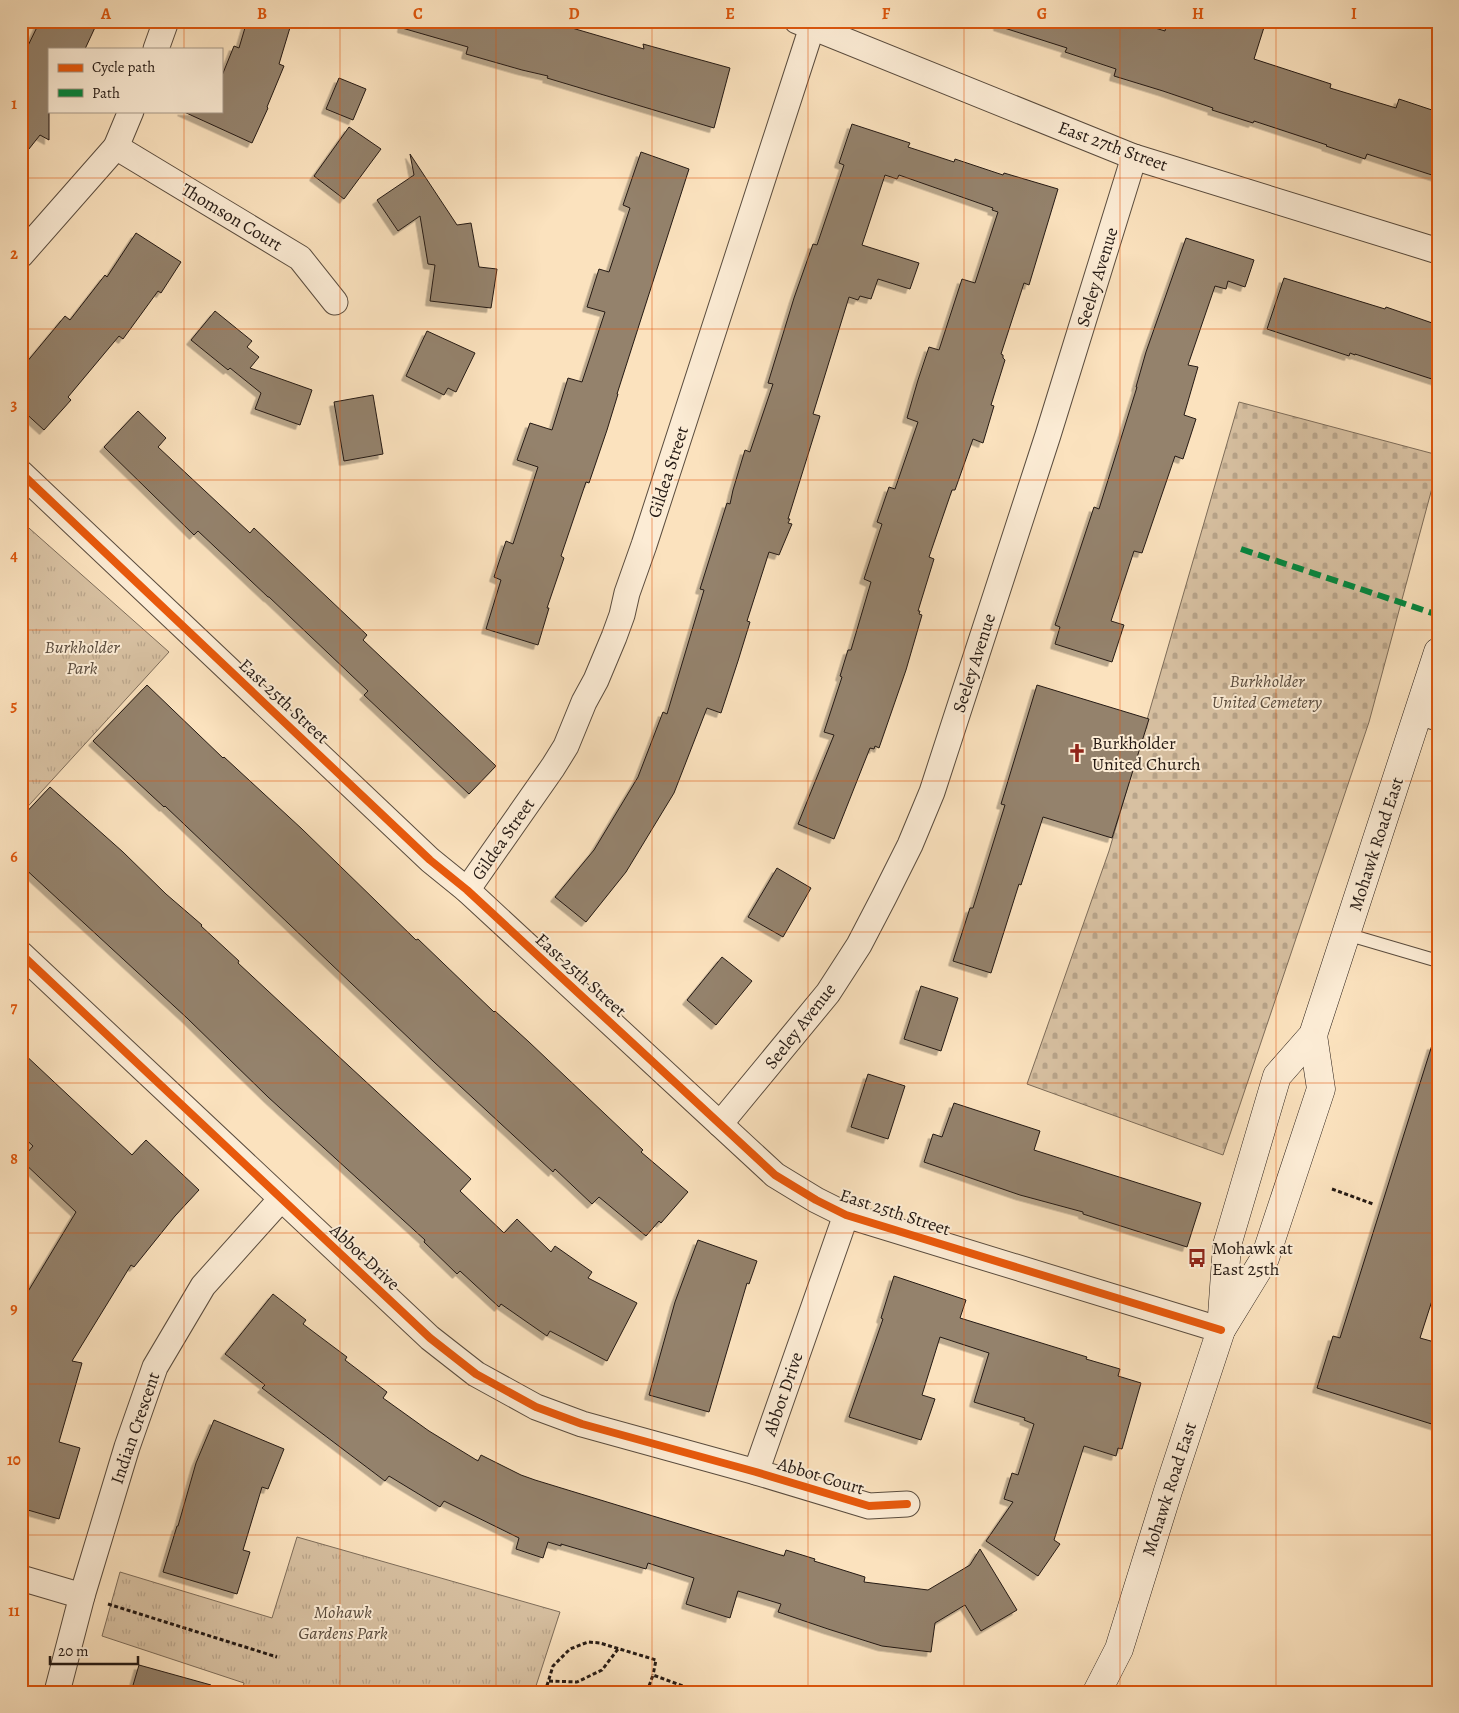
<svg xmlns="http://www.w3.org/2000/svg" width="1459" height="1713" font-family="Alegreya,serif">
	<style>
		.cemetery { fill: url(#cemetery-stones); stroke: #7e6d5a }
		.park { fill: url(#park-tufts); stroke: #7e6d5a }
		.building { fill: #94826c; stroke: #251a14; filter: url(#shadow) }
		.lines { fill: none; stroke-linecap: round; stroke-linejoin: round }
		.lane-casing { stroke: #5a4c3e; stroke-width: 14 }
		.street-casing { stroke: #5a4c3e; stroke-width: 27 }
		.secondary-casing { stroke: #251a14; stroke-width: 29 }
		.path { stroke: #251a14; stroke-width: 3; stroke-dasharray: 4 2.5; stroke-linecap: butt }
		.lane { stroke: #fcecd5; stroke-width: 12 }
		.street { stroke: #fcecd5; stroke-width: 25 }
		.secondary { stroke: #fcecd5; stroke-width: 28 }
		.quiet { stroke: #00873e; stroke-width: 6; stroke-dasharray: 12 6; stroke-linecap: butt }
		.cycleway-casing { stroke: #fcecd5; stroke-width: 11 }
		.cycleway { stroke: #e8590c; stroke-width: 8 }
		.grid { fill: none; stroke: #de560c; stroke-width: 1; stroke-opacity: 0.55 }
		.labels { text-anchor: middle; stroke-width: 4; stroke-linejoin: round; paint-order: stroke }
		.street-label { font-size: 18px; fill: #251a14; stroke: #fcecd5 }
		.park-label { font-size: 18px; font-style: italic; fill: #5a4c3e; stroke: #fcecd5 }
		.poi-label { font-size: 18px; fill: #251a14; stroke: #fcecd5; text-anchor: start }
		.neatline { fill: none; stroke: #de560c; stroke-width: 2 }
		.grid-label { font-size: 16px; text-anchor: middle; font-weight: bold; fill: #de560c }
	</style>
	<defs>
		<pattern id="cemetery-stones" width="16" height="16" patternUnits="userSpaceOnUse" patternTransform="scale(1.25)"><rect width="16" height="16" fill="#d7c0a1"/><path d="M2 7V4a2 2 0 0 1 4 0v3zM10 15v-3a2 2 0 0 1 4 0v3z" fill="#b8a48a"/></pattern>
		<pattern id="park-tufts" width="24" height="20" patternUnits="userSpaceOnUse" patternTransform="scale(1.25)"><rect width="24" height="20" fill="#d7c0a1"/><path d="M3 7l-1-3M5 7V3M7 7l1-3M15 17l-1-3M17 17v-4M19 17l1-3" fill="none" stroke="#b8a48a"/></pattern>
		<filter id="shadow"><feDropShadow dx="-4.5" dy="4.5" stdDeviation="0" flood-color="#0004"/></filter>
	</defs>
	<rect width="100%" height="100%" fill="#fbe2be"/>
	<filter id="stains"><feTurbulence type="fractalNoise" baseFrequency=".004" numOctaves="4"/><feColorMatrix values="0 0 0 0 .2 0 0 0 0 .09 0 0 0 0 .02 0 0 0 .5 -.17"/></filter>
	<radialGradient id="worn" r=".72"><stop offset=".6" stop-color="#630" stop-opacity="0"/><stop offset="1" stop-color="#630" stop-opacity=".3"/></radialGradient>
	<polygon class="cemetery" points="1239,402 1438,455 1438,466 1369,722 1223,1155 1027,1084 1109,851"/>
	<g class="park">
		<polygon points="21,521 169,652 21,814"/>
		<polygon points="297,1537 560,1612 534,1692 242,1692 244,1683 102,1636 120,1572 272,1618"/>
	</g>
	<g class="building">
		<polygon points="40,21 98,21 85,49 49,49 49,140 40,135 21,159 21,60"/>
		<polygon points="247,21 292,21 279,64 284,66 267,107 268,108 252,143 182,111 221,111 221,78 234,46 239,48"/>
		<polygon points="403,21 548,21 644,49 643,44 730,68 714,128 547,78 548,76 522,70 466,54 468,47 402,28"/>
		<polygon points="999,21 1132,21 1165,31 1167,21 1266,21 1254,59 1331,84 1330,88 1396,108 1399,99 1438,112 1438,177 1367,154 1365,159 1326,146 1327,145 1254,121 1253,123 1212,110 1213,108 1163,91 1114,76 1116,69 1065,52 1067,48 998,26"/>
		<polygon points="339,78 366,89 353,120 326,109"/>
		<polygon points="852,124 910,143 908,147 954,162 955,159 1003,175 1004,173 1058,189 1029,285 1024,283 1001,354 1003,355 1003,358 1005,360 991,405 994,406 983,443 973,439 955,490 952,490 929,557 934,559 918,611 920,611 919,614 922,615 906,670 879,748 875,746 874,749 870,748 834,839 798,824 834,735 824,732 842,677 840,676 848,650 851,650 871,582 864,579 882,524 877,522 889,487 895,489 918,422 907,418 918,380 929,347 939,350 962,279 975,283 998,212 992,210 993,208 899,175 897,179 885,175 862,245 919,263 910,289 878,279 871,299 860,296 858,300 849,297 813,414 820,416 788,519 790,519 788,523 792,524 779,555 769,552 747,621 750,622 738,661 721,713 707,708 674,793 626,872 586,922 555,897 594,850 638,777 663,712 667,714 704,590 700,589 727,503 730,504 733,490 745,450 750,452 773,384 768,383 794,298 813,244 817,245 844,165 839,163"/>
		<polygon points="349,127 381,149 344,199 314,176"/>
		<polygon points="641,152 689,169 617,394 618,394 607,430 589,483 586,482 561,556 564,558 547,608 549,608 538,645 486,629 501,580 494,577 506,541 513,544 538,467 517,460 530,423 552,430 568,378 582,382 605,312 587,307 599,269 609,272 630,208 623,205"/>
		<polygon points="410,154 457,225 471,223 479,267 497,269 491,308 430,301 435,265 428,264 420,216 398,231 377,200 414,175"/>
		<polygon points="136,233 181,262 161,293 158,291 123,339 119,336 68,397 71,400 44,430 21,409 21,369 65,316 70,320 105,275 107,277"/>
		<polygon points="1186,238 1254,260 1245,287 1228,281 1226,289 1215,286 1188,365 1198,367 1184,415 1196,419 1183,459 1175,456 1142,553 1134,551 1111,621 1124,625 1112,662 1055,644 1060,627 1055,625 1094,507 1099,509 1137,387 1136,387 1146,352"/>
		<polygon points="1284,278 1385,309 1386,307 1438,325 1438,381 1355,354 1355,355 1350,353 1349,356 1267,329"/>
		<polygon points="215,311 252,341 247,347 259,357 250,368 312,390 300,425 255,409 261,393 230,368 228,370 191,340"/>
		<polygon points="427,331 475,353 456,392 448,388 444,395 406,376"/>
		<polygon points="373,395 383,454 344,461 334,402"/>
		<polygon points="138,411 166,438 158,447 250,533 254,528 367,635 363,640 496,766 469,794 364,695 368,691 269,597 268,597 198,531 194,535 104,447"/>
		<polygon points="147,685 223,758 224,757 302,829 416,940 418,939 494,1012 495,1011 529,1042 643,1150 641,1152 688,1192 661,1223 659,1221 646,1236 599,1197 592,1204 555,1169 553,1172 434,1062 165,806 164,807 93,741"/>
		<polygon points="1037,685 1149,719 1112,838 1043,817 1021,885 1019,884 991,973 953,961 970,908 973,908 1005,805 1001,804"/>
		<polygon points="50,787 123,852 166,894 202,925 201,926 239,961 238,963 282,1004 471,1179 460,1191 504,1233 517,1219 551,1252 555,1246 592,1272 588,1278 637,1303 607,1361 550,1331 547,1336 501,1304 499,1307 460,1271 457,1274 424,1242 425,1240 268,1097 187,1018 21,865 21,818"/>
		<polygon points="777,868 811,888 783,937 748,917"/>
		<polygon points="722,957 752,981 716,1025 687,1000"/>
		<polygon points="921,986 958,998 941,1051 904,1039"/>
		<polygon points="1432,1045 1438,1046 1438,1282 1420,1338 1438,1343 1438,1426 1317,1388 1333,1336 1340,1338"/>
		<polygon points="21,1051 132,1155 146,1140 199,1190 175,1216 134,1267 131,1265 72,1361 82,1363 59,1442 80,1448 59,1519 21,1508 21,1303 76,1212 21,1160 33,1146 21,1135"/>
		<polygon points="868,1074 905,1086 888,1139 851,1127"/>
		<polygon points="954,1103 1040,1131 1034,1150 1201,1203 1187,1247 1083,1214 1083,1212 1020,1195 924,1162 933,1134 942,1137"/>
		<polygon points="698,1240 757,1261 749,1284 747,1283 709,1412 649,1395 675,1302"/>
		<polygon points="894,1276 966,1300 960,1318 1087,1357 1086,1359 1120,1369 1118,1376 1141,1383 1122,1449 1118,1448 1116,1456 1084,1446 1054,1540 1060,1544 1038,1576 986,1541 1013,1502 1004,1499 1012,1473 1018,1475 1034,1424 1024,1420 1025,1418 974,1402 989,1353 940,1337 922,1395 935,1399 921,1440 849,1417 883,1319 881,1318"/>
		<polygon points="273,1294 306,1320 303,1324 347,1357 345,1360 387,1392 383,1398 429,1431 478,1461 481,1455 521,1475 535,1480 784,1556 786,1550 815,1559 814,1561 865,1577 864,1582 928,1590 970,1565 980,1549 1017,1610 981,1631 965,1605 935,1623 931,1652 882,1646 828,1629 778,1612 781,1604 738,1591 730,1618 686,1604 694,1578 648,1563 646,1569 561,1544 561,1546 548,1542 543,1558 516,1549 519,1538 444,1501 440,1507 389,1476 385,1481 262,1388 265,1385 225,1354"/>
		<polygon points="214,1420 284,1449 268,1489 262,1487 243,1550 250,1552 237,1594 163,1572 177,1526 178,1526 196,1463"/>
		<polygon points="139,1665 211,1685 210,1692 131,1692"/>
	</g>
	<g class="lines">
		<g class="lane-casing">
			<polyline id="lane" points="1346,934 1438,961"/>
		</g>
		<g class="street-casing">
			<g id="street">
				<polyline points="797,21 1134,157 1438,251"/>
				<polyline points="156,49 166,21"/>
				<polyline points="116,147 300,258 335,302"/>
				<polyline points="21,255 116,147 131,111"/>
				<polyline points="21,473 430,860 467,890 775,1175 816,1200 846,1215 1221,1330"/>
				<polyline points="1418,712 1438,718"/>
				<polyline points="467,890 553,767 566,746 584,702 596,680 614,637 622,615 627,593 644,545 812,27"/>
				<polyline points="21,954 430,1338 476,1374 536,1407 582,1424 756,1472 869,1506 907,1504"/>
				<polyline points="720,1124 828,993 859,945 884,897 910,845 932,792 1048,435 1134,157"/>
				<polyline points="756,1472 846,1215"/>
				<polyline points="21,1578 82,1596"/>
				<polyline points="57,1692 82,1596 127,1447 155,1367 203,1286 281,1199"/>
			</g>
		</g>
		<g class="secondary-casing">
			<g id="secondary">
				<polyline points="1221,1330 1227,1245 1277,1076 1313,1035 1438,652"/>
				<polyline points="1097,1692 1119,1649 1168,1491 1221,1330 1265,1258 1321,1089 1313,1035"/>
			</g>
		</g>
		<g class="path">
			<polyline points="1332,1189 1373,1204"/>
			<polyline points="108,1604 277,1657"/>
			<polyline points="549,1681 577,1682 602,1670 618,1649"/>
			<polyline points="545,1692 553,1666 570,1649 588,1642 600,1643 656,1660 653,1675"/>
			<polyline points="647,1692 653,1675 699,1692"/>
		</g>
		<use href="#lane" class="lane"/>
		<use href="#street" class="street"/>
		<use href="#secondary" class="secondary"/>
		<polyline class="quiet" points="1241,549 1438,615"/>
		<g class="cycleway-casing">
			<g id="cycleway">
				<polyline points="21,473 430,860 467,890 775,1175 816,1200 846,1215 1221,1330"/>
				<polyline points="21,954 430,1338 476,1374 536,1407 582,1424 756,1472 869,1506 907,1504"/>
			</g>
		</g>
		<use href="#cycleway" class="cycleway"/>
	</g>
	<path class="grid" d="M 184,21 L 184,49M 340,21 L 340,1692M 496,21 L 496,1692M 652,21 L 652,1692M 808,21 L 808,1692M 964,21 L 964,1692M 1120,21 L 1120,1692M 1276,21 L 1276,1692M 184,111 L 184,1692M 21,178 L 1438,178M 21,329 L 1438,329M 21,480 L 1438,480M 21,630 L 1438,630M 21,781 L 1438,781M 21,932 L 1438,932M 21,1083 L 1438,1083M 21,1233 L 1438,1233M 21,1384 L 1438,1384M 21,1535 L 1438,1535"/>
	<defs>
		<g id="church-bare" transform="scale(1.5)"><path d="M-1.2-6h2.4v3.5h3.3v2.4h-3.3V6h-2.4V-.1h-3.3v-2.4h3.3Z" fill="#8f2418" stroke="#fcecd5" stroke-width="2.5" paint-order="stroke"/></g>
		<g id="bus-bare" transform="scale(1.5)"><path d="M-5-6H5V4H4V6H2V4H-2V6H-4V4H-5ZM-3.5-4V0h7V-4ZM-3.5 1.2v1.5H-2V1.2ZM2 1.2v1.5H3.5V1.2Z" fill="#8f2418" stroke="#fcecd5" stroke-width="2.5" paint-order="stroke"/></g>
	</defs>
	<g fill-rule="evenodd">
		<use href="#church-bare" x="1077" y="753"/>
		<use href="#bus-bare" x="1197" y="1258"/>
	</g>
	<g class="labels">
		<g class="street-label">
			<text transform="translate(1113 146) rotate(20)" y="6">East 27th Street</text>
			<text transform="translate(232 217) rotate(31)" y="6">Thomson Court</text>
			<text transform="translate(1097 277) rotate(-73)" y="6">Seeley Avenue</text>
			<text transform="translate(668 472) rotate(-72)" y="6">Gildea Street</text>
			<text transform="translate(974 663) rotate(-72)" y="6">Seeley Avenue</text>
			<text transform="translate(284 701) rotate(43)" y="6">East 25th Street</text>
			<text transform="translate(503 839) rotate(-55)" y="6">Gildea Street</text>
			<text transform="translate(1376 844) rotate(-72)" y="6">Mohawk Road East</text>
			<text transform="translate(581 975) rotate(42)" y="6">East 25th Street</text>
			<text transform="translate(800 1026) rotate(-52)" y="6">Seeley Avenue</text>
			<text transform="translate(895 1212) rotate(18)" y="6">East 25th Street</text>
			<text transform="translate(365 1257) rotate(43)" y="6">Abbot Drive</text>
			<text transform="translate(783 1394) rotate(-71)" y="6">Abbot Drive</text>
			<text transform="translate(135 1428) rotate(-71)" y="6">Indian Crescent</text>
			<text transform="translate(821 1476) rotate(17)" y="6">Abbot Court</text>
			<text transform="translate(1169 1489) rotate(-72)" y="6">Mohawk Road East</text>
		</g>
		<g class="park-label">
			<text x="82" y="653">Burkholder<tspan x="82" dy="21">Park</tspan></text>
			<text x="1267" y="687">Burkholder<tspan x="1267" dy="21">United Cemetery</tspan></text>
			<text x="343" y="1618">Mohawk<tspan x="343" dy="21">Gardens Park</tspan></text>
		</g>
		<g class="poi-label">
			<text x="1092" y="749">Burkholder<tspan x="1092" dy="21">United Church</tspan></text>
			<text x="1212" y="1254">Mohawk at<tspan x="1212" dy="21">East 25th</tspan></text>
		</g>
	</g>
	<rect width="1459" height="1713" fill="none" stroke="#fbe2be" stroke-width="55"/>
	<rect x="48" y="48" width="175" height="65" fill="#fcecd5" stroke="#a69888"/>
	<rect x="58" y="64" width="25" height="8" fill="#e8590c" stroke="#a69888"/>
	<text x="92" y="72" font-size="15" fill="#251a14">Cycle path</text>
	<rect x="58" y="89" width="25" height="8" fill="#00873e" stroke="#a69888"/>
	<text x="92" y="98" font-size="15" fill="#251a14">Path</text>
	<path d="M50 1656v8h88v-8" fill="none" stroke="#251a14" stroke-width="2.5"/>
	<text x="58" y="1656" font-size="15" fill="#251a14" stroke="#fcecd5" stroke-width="4" paint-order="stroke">20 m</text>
	<rect x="28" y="28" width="1404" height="1658" class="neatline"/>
	<g class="grid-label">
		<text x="106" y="19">A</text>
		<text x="262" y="19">B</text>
		<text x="418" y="19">C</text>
		<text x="574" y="19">D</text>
		<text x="730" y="19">E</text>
		<text x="886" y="19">F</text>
		<text x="1042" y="19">G</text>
		<text x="1198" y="19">H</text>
		<text x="1354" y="19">I</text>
		<text x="14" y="109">1</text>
		<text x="14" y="259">2</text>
		<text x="14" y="410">3</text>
		<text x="14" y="561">4</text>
		<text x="14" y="711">5</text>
		<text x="14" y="862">6</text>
		<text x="14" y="1013">7</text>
		<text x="14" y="1164">8</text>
		<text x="14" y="1314">9</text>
		<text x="14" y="1465">10</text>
		<text x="14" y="1616">11</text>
	</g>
	<rect width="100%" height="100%" filter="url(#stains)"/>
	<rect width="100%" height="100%" fill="url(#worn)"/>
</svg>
